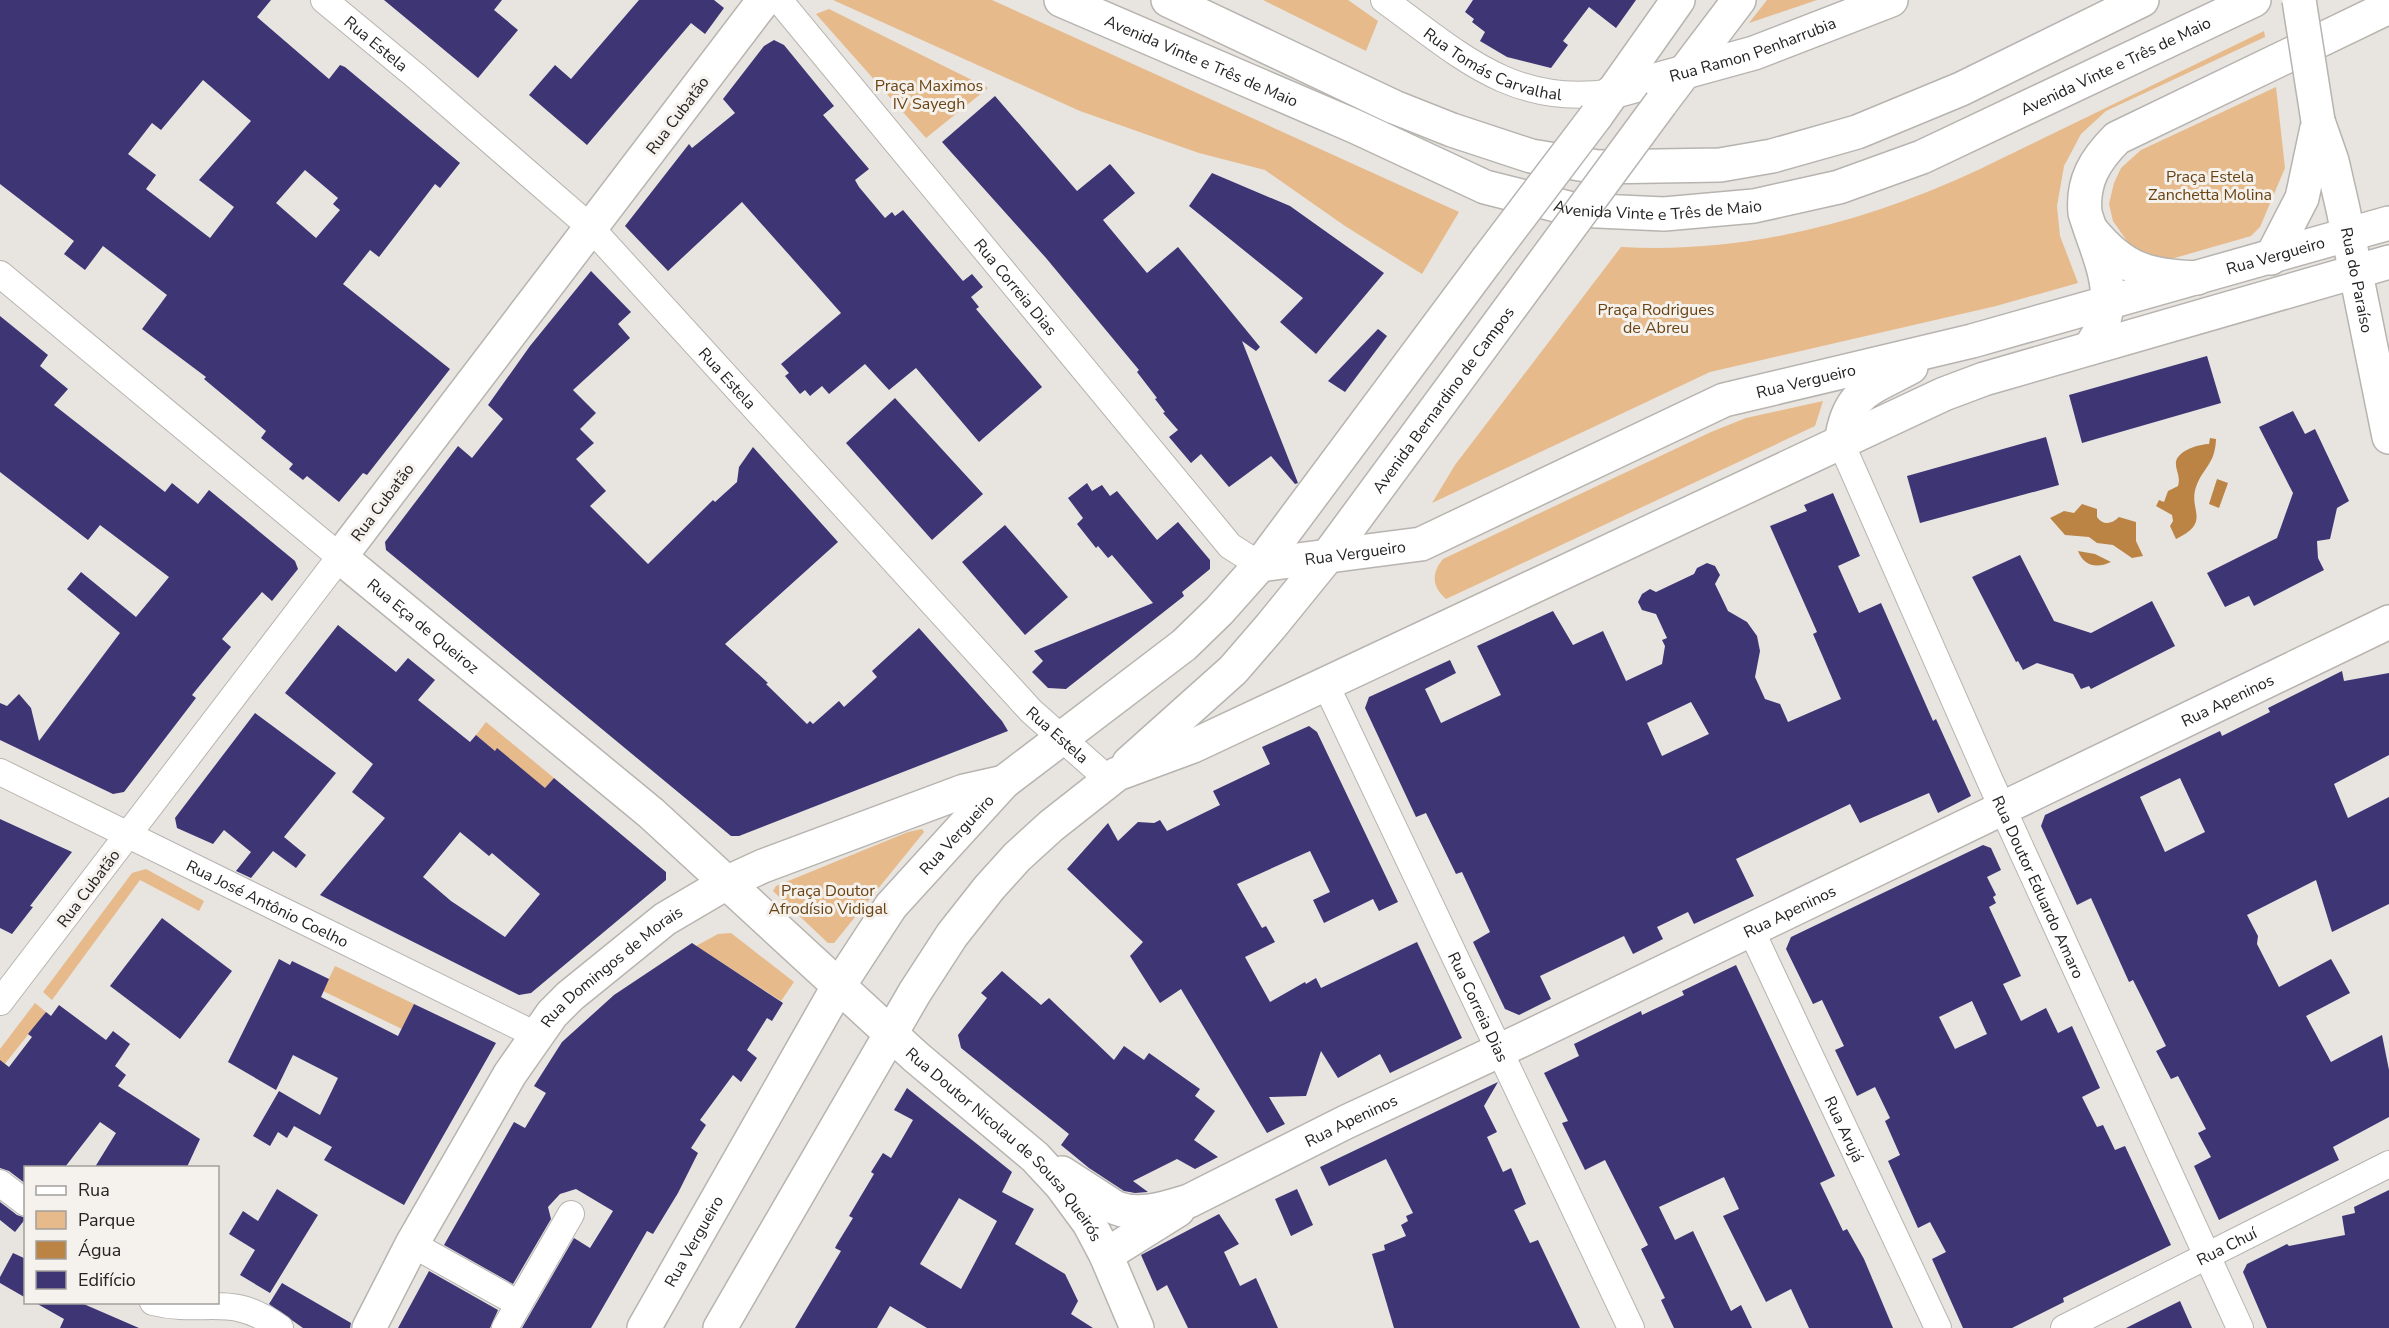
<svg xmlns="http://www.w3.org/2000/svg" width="2389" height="1328" font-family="'Nunito Sans',sans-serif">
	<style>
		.green { fill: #e6ba8a }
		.water { fill: #bb8445 }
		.building { fill: #3e3575; fill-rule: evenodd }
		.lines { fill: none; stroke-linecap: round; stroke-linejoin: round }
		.street-casing { stroke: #b7b4b0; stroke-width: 28 }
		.secondary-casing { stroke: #b7b4b0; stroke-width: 36 }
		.primary-casing { stroke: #b7b4b0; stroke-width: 36 }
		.highway-casing { stroke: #b7b4b0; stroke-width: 36 }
		.street { stroke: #fff; stroke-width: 26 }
		.secondary { stroke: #fff; stroke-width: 33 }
		.primary { stroke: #fff; stroke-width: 33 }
		.highway { stroke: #fff; stroke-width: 33 }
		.secondary-bridge-casing { stroke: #b7b4b0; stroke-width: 36; stroke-linecap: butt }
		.primary-bridge-casing { stroke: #b7b4b0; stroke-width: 36; stroke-linecap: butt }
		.secondary-bridge { stroke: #fff; stroke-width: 33 }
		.primary-bridge { stroke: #fff; stroke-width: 33 }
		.labels { text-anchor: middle; stroke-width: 6; stroke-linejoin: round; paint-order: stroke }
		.street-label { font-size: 16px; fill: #252423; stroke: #f5f1ed }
		.park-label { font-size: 16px; fill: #6a4313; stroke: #f5f1ed }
	</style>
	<rect width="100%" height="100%" fill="#e8e4e0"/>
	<g class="green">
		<polygon points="833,0 992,0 1459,212 1422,274 1345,226 1265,170 1199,153 1080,111"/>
		<polygon points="1263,0 1348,0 1378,21 1366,51"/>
		<polygon points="1767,0 1817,0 1749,23"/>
		<polygon points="829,9 988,88 926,138 816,14"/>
		<path d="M 2264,31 L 2265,37 L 2106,111 L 2081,134 L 2064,166 L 2057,206 L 2060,236 L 2078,283 L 1996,306 L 1710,372 L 1432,503 L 1455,465 L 1621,247 C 1748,254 1865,222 1978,170 Z"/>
		<polygon points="2276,87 2285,168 2260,227 2251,236 2171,259 2147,255 2129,244 2113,221 2109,204 2114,183 2121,168 2141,150"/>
		<path d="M 1823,401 L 1815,426 L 1446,599 C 1432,587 1431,573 1443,559 L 1711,432 L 1746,418 Z"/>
		<polygon points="486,722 554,778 543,791 476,735"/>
		<polygon points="922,829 924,832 834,943 828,943 773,891 776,886 908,832"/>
		<polygon points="146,869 204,901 199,911 140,880 52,1000 43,992 132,873"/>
		<polygon points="731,933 794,982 781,1001 696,946 718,934"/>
		<polygon points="335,966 414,1004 402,1029 323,991"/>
		<polygon points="35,1003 46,1012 0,1070 0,1049"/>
	</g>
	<g class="water">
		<path d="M 2210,438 L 2216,439 C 2215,465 2203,467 2196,487 C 2188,510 2212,522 2176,539 L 2170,526 L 2173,521 L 2172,515 L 2156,506 L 2159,500 L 2164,502 L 2168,491 L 2178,486 C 2181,476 2175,470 2176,462 C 2178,450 2200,444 2209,444 Z"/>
		<polygon points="2217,479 2228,483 2219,508 2209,504"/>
		<path d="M 2082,504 L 2097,509 L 2097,517 C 2103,526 2112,524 2119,517 L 2136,522 L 2136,541 L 2143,556 L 2132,558 L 2113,545 L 2097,543 L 2089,537 L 2065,535 L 2050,518 L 2064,511 L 2074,513 Z"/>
		<path d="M 2078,551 L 2095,554 L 2111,562 C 2096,569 2084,566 2078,551 Z"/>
	</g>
	<g class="building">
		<path d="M 0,0 L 271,0 L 257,17 L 329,79 L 340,65 L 345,67 L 460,163 L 440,188 L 435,184 L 379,257 L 370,250 L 343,284 L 450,369 L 367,475 L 363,473 L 339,502 L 307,476 L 303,480 L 289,469 L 293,464 L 261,438 L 266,431 L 204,379 L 206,377 L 142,329 L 167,295 L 103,246 L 85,270 L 64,254 L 74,241 L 0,184 ZM 203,80 L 251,121 L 199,180 L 234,207 L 210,238 L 146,189 L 156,175 L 128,154 L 152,123 L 161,130 ZM 305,170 L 338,198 L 333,204 L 340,210 L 316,238 L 276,203 Z"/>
		<polygon points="384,0 502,0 494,10 518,30 478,78"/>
		<polygon points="639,0 714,0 724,8 705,34 691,23 587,145 529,95 555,65 571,79"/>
		<polygon points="1473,0 1636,0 1616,28 1589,7 1563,41 1568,45 1551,68 1507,57 1480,41 1485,32 1472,22 1474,19 1465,12"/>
		<polygon points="774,40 784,45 834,106 823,115 869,169 855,180 859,187 885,218 892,212 895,216 903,210 963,281 972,274 983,287 971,297 979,307 976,309 1042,387 979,442 916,368 889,390 865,364 829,394 822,386 810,396 805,390 800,394 785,376 789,373 781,364 841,313 742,202 668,271 625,226 689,144 692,148 735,113 723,99 764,46"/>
		<polygon points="995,96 1077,191 1110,164 1135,193 1103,220 1147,273 1178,247 1260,347 1256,351 1242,341 1298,483 1295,484 1271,456 1229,487 1201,454 1191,463 1169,437 1178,430 1163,413 1165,412 1155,399 1157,398 1137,372 1139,370 1046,258 942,142"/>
		<polygon points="1212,173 1290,206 1384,273 1316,354 1280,322 1303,298 1189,206"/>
		<polygon points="591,271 631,312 618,324 630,338 573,390 596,413 580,429 594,443 576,459 606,491 590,506 648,564 713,500 715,502 737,482 739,467 753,447 838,542 725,644 768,683 766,684 807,724 810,721 813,724 839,701 844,707 877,677 872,671 919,628 1002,721 1008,731 739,836 731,836 386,550 385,542 458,446 472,458 503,419 488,405 530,346"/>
		<polygon points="0,316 48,355 40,366 68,389 54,405 165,492 172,483 198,504 209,490 295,561 298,569 272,601 262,592 222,639 231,647 192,695 196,698 124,792 113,794 0,740 0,703 7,706 19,694 31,708 39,741 120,633 67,589 81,572 136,617 169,577 100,525 88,540 0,472"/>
		<polygon points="1378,329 1387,336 1345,392 1328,381"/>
		<polygon points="2207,356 2221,403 2082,443 2069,395"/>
		<polygon points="895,398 983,494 932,540 846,443"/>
		<polygon points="2293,411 2305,434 2315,429 2349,501 2337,508 2330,539 2317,541 2318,558 2324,570 2254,606 2249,596 2225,607 2207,573 2277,538 2293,493 2259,427"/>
		<polygon points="2046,437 2059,485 1920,523 1907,476"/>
		<polygon points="1087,483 1092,491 1102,485 1110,496 1117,491 1157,540 1178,522 1210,560 1210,569 1182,592 1184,596 1066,689 1048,688 1032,672 1043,661 1034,651 1153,603 1112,555 1108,558 1098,546 1096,548 1077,524 1083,518 1068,498"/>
		<path d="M 1833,493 L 1860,556 L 1838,566 L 1859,613 L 1881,603 L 1933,721 L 1936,719 L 1971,796 L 1938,813 L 1929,793 L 1860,823 L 1850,804 L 1736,859 L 1754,896 L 1694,924 L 1688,912 L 1657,927 L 1663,939 L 1633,954 L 1624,936 L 1540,976 L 1551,999 L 1519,1015 L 1505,1009 L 1473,942 L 1490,932 L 1462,872 L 1456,874 L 1426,813 L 1416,817 L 1365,708 L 1369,697 L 1450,660 L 1456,673 L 1425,689 L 1441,723 L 1501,695 L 1477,646 L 1553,611 L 1573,645 L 1603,631 L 1626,681 L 1662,664 L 1665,646 L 1662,640 L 1667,638 L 1656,614 L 1642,610 L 1638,602 L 1642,594 L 1650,589 L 1656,592 L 1694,574 L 1697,568 L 1707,563 L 1715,566 L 1720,575 L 1715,584 L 1728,611 L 1747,622 L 1757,636 L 1760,651 L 1755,677 L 1765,699 L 1780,704 L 1788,722 L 1841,699 L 1813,634 L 1817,632 L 1770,526 L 1807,511 L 1804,505 ZM 1691,702 L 1709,734 L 1662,756 L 1647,723 Z"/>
		<polygon points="1005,525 1068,597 1025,635 962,562"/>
		<polygon points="2020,555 2054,621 2091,633 2152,601 2175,646 2091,689 2089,686 2081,689 2073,674 2037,663 2023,670 2018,661 2016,662 1972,577"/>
		<path d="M 338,625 L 396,672 L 408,658 L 435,680 L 418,700 L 470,742 L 476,735 L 495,751 L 497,748 L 545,788 L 554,778 L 666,872 L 666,880 L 531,993 L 519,995 L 320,895 L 385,818 L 352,792 L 373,764 L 285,693 ZM 460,832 L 489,856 L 492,853 L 540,894 L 505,937 L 451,901 L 423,877 Z"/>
		<path d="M 2342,671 L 2344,681 L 2389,673 L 2389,755 L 2334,784 L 2348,818 L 2389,797 L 2389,904 L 2332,932 L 2316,880 L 2247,915 L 2258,936 L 2257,944 L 2279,987 L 2331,959 L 2350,993 L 2306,1016 L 2331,1062 L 2382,1035 L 2389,1070 L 2389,1117 L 2333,1147 L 2339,1160 L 2219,1220 L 2194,1166 L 2211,1157 L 2198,1133 L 2206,1129 L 2178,1076 L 2171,1079 L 2156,1051 L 2166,1046 L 2133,980 L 2129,982 L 2091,898 L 2077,905 L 2041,826 L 2045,815 L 2220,731 L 2222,736 L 2270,712 L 2268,708 ZM 2180,778 L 2205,832 L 2165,852 L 2140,797 Z"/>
		<polygon points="255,713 336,773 284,837 306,855 296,868 273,851 251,878 236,871 251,852 224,830 213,844 177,828 175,818"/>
		<polygon points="1309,726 1317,732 1398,902 1379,911 1373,899 1324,923 1313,900 1330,892 1310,851 1237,884 1262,928 1266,926 1275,942 1245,957 1270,1002 1305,982 1306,984 1316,978 1321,988 1417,942 1462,1038 1390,1073 1380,1054 1338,1078 1321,1051 1306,1096 1269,1097 1285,1124 1267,1133 1181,989 1160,1003 1130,956 1143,942 1067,869 1108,823 1118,841 1138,822 1154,823 1160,820 1167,831 1220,805 1213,791 1270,764 1262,747"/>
		<polygon points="0,819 72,852 30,906 33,907 12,934 0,928"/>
		<path d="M 1983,845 L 1991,848 L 2001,870 L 1987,877 L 1996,895 L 1993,897 L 1996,903 L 1989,907 L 2021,976 L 2003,984 L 2021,1021 L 2046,1008 L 2058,1033 L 2072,1026 L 2100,1088 L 2082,1097 L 2097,1127 L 2103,1125 L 2115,1150 L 2125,1146 L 2171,1245 L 2063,1298 L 2064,1302 L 2012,1328 L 1963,1328 L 1932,1259 L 1946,1252 L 1930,1222 L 1918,1228 L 1888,1161 L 1900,1155 L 1885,1121 L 1890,1118 L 1875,1087 L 1857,1096 L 1835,1050 L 1844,1046 L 1822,1000 L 1813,1004 L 1786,949 L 1791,937 ZM 1972,1001 L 1987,1034 L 1955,1049 L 1939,1017 Z"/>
		<polygon points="162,918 232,971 180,1039 110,986"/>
		<polygon points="692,943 783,1003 772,1021 767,1018 747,1050 757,1058 741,1082 733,1075 700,1120 706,1125 691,1148 698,1153 678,1193 653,1234 647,1231 591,1328 522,1328 574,1238 590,1248 613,1211 576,1189 560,1194 548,1207 551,1219 513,1284 444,1245 514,1122 525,1128 546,1093 534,1086 562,1042 614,995"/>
		<polygon points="279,959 290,965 292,961 329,979 321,997 398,1036 414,1004 496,1043 404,1205 324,1160 332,1147 294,1126 287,1138 278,1132 270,1146 253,1136 279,1091 320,1115 338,1078 293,1055 276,1090 228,1062"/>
		<polygon points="1736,965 1835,1176 1820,1183 1843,1231 1847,1229 1864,1259 1893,1328 1809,1328 1791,1289 1766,1302 1723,1216 1739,1209 1724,1177 1659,1207 1675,1240 1693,1231 1731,1311 1741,1305 1752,1328 1674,1328 1661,1300 1665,1298 1641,1249 1648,1245 1605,1160 1585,1170 1562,1123 1568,1121 1544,1073 1579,1056 1574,1044 1641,1011 1642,1015 1684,995 1682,991"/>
		<polygon points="1002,971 1041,1005 1049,998 1114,1060 1124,1046 1144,1060 1149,1053 1200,1089 1195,1096 1215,1111 1194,1140 1218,1157 1195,1169 1177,1159 1133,1181 1148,1192 1135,1193 1124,1191 1089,1168 1061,1145 1069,1134 961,1048 958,1035 987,998 981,993"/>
		<polygon points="59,1005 106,1040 113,1031 130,1044 115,1066 126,1075 118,1086 200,1139 187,1167 95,1167 116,1133 100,1122 65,1167 26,1167 26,1184 9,1171 0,1168 0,1060 9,1067 32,1037 28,1034 46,1012 51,1016"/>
		<polygon points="1498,1082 1484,1106 1497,1132 1487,1137 1503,1172 1511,1168 1526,1204 1514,1210 1530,1243 1538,1240 1580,1328 1394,1328 1372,1254 1385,1250 1384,1245 1406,1236 1401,1225 1408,1221 1406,1216 1413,1213 1386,1159 1329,1186 1320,1167"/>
		<path d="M 907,1088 L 1012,1172 L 1002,1192 L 1034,1209 L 1015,1244 L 1065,1274 L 1078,1301 L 1071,1314 L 1093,1328 L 927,1328 L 890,1306 L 877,1328 L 795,1328 L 841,1251 L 835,1248 L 837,1244 L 853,1218 L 849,1216 L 874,1174 L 871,1172 L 883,1153 L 891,1158 L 913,1120 L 894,1110 ZM 959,1198 L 997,1221 L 961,1289 L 920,1264 Z"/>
		<polygon points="277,1189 318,1215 270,1293 240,1275 255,1250 229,1234 243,1211 258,1221"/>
		<polygon points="1297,1189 1313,1225 1291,1236 1275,1199"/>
		<polygon points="2389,1190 2389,1328 2267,1328 2243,1272 2247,1264 2287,1244 2289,1246 2345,1235 2342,1216 2355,1213 2354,1207"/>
		<polygon points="0,1202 17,1215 26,1218 15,1232 0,1220"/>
		<polygon points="1219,1214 1239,1244 1224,1252 1240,1286 1256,1278 1278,1328 1188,1328 1167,1285 1157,1291 1141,1255"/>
		<polygon points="13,1253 26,1259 26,1298 0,1283 0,1277"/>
		<polygon points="429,1271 498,1310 490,1328 398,1328"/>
		<polygon points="282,1283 351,1323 350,1328 303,1328 269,1304"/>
		<polygon points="2180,1301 2192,1328 2126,1328"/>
		<polygon points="34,1302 79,1302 139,1328 60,1328 64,1319"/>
	</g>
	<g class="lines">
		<g class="street-casing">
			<g id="street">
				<path id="s1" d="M 324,0 L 417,77 L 590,227 L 1031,711 L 1109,780"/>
				<path id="s2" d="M 779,0 L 1230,546 L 1260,565"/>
				<path id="s3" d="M 1384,0 C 1459,54 1513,108 1612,92"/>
				<polyline points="0,274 340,557 0,1002"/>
				<path id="s4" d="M 1841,443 L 1991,783 L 2240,1328"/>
				<path id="s5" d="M 1326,685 L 1631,1328"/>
				<path id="s6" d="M 0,772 L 536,1035"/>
				<path id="s7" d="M 1751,930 L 1938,1328"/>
				<polyline points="0,1183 26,1203"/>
				<polyline points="412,1244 519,1304"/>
				<path d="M 153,1302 C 206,1315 230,1291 280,1328"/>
				<polyline points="505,1328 571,1214"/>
				<path id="s8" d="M 2064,1328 L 2389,1164"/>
			</g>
		</g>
		<g class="secondary-casing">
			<g id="secondary">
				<path id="s9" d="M 764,0 L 340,557 L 651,813 L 916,1057 L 1035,1157 L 1061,1185 L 1089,1223 L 1106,1255 L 1137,1328"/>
				<path id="s10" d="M 1612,92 L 1754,53 L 1891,0"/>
				<path id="s11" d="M 2318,121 L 2332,161 L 2343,209 L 2389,437"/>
				<polyline points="2271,258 2302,198 2318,123"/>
				<path id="s12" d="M 1062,1173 L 1116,1208 C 1140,1217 1166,1208 1189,1201 L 1346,1122 L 1522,1040 L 2389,622"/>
				<polyline points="1106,1255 1178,1210"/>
				<path id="s13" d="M 369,1328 L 412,1244 L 510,1074 L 552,1014 L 570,996 L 665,919 L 728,882 L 763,866 L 964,791 L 1004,782"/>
			</g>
		</g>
		<g class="primary-casing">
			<g id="primary">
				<polyline points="1661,103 1739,0"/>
				<polyline points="1596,116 1678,0"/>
				<path d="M 1841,443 C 1848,391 1869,390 1911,367"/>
				<path id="s14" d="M 1260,565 L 1421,544 L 1724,400 L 1972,341 L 2389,223"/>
				<path id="s15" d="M 1129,763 L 1233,670 L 1271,626 L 1327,557 L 1530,281"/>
				<path id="s16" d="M 644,1328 L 838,987 L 891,906 L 1004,782 L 1184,645 L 1219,611 L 1260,565 L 1487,260"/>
				<polyline points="720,1328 915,992 952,935 989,888 1017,857 1051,826 1117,774 1193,746 1944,394 1984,379 2389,262"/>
			</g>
		</g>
		<g class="highway-casing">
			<g id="highway">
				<path id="s17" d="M 1061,0 L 1354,126 L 1485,187 L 1576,210 L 1664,214 L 1754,206 L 1839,187 L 1922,157 L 2254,0"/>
				<polyline points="1168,0 1394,107 1452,130 1531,156 1598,167 1720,165 1772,156 1857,132 1961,89 2142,0"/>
				<path d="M 2092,231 C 2124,270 2148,276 2197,278"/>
				<path d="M 2090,348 C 2124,299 2101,265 2085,213 C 2082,181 2095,160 2117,138 L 2389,7"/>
			</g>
		</g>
		<use href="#street" class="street"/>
		<use href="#secondary" class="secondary"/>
		<use href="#primary" class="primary"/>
		<use href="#highway" class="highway"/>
		<g class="secondary-bridge-casing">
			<polyline id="secondary-bridge" points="2299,0 2318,121"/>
		</g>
		<g class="primary-bridge-casing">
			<g id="primary-bridge">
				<polyline points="1487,260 1596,116"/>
				<polyline points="1530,281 1661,103"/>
			</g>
		</g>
		<use href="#secondary-bridge" class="secondary-bridge"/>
		<use href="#primary-bridge" class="primary-bridge"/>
	</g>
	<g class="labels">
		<g class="street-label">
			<text dy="6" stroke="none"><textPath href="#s1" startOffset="68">Rua Estela</textPath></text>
			<text dy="6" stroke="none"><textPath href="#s10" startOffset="147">Rua Ramon Penharrubia</textPath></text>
			<text dy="6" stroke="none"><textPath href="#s17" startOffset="153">Avenida Vinte e Três de Maio</textPath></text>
			<text dy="6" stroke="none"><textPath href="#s3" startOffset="128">Rua Tomás Carvalhal</textPath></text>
			<text dy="6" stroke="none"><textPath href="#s17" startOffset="1125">Avenida Vinte e Três de Maio</textPath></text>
			<text transform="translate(677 115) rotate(-53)" y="6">Rua Cubatão</text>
			<text dy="6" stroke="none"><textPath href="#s17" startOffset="639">Avenida Vinte e Três de Maio</textPath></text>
			<text dy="6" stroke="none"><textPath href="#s14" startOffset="1068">Rua Vergueiro</textPath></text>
			<text dy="6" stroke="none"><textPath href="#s11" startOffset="164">Rua do Paraíso</textPath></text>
			<text dy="6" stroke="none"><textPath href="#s2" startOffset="372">Rua Correia Dias</textPath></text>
			<text dy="6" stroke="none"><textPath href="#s1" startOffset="554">Rua Estela</textPath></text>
			<text dy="6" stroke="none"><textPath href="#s14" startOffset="582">Rua Vergueiro</textPath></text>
			<text dy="6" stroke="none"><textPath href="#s15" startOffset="482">Avenida Bernardino de Campos</textPath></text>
			<text transform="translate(382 502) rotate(-53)" y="6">Rua Cubatão</text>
			<text dy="6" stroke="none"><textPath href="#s14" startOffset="96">Rua Vergueiro</textPath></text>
			<text dy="6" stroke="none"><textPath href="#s9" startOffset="808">Rua Eça de Queiroz</textPath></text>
			<text dy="6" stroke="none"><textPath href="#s12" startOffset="1292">Rua Apeninos</textPath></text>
			<text dy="6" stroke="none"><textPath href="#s1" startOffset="1040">Rua Estela</textPath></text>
			<text dy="6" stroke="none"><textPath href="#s16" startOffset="586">Rua Vergueiro</textPath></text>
			<text dy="6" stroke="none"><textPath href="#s4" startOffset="486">Rua Doutor Eduardo Amaro</textPath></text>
			<text transform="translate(88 888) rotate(-53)" y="6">Rua Cubatão</text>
			<text dy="6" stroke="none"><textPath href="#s6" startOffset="298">Rua José Antônio Coelho</textPath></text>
			<text dy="6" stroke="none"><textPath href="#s12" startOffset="806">Rua Apeninos</textPath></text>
			<text dy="6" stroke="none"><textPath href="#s13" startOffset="440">Rua Domingos de Morais</textPath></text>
			<text dy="6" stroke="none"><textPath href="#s5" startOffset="356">Rua Correia Dias</textPath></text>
			<text dy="6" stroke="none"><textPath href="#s12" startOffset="320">Rua Apeninos</textPath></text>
			<text dy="6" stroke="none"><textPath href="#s7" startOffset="220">Rua Arujá</textPath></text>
			<text dy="6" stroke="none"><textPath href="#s9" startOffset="1588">Rua Doutor Nicolau de Sousa Queirós</textPath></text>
			<text dy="6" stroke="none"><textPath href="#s16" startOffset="100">Rua Vergueiro</textPath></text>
			<text dy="6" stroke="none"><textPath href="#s8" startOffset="182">Rua Chuí</textPath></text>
		</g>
		<g class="park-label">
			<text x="929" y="91">Praça Maximos<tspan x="929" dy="18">IV Sayegh</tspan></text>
			<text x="2210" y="182">Praça Estela<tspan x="2210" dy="18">Zanchetta Molina</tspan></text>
			<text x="1656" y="315">Praça Rodrigues<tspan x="1656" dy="18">de Abreu</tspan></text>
			<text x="828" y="896">Praça Doutor<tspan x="828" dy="18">Afrodísio Vidigal</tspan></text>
		</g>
	</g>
	<rect x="24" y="1166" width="195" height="138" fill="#f5f1ed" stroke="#a29f9c" stroke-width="1.5"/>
	<rect x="36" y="1186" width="30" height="9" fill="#ffffff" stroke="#a29f9c" stroke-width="1.5"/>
	<text x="78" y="1196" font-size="18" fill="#252423">Rua</text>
	<rect x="36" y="1211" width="30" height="18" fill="#e6ba8a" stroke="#a29f9c" stroke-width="1.5"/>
	<text x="78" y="1226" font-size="18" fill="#252423">Parque</text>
	<rect x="36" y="1241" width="30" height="18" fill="#bb8445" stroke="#a29f9c" stroke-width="1.5"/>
	<text x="78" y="1256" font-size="18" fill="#252423">Água</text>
	<rect x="36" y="1271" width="30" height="18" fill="#3e3575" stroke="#a29f9c" stroke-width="1.5"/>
	<text x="78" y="1286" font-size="18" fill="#252423">Edifício</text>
</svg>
